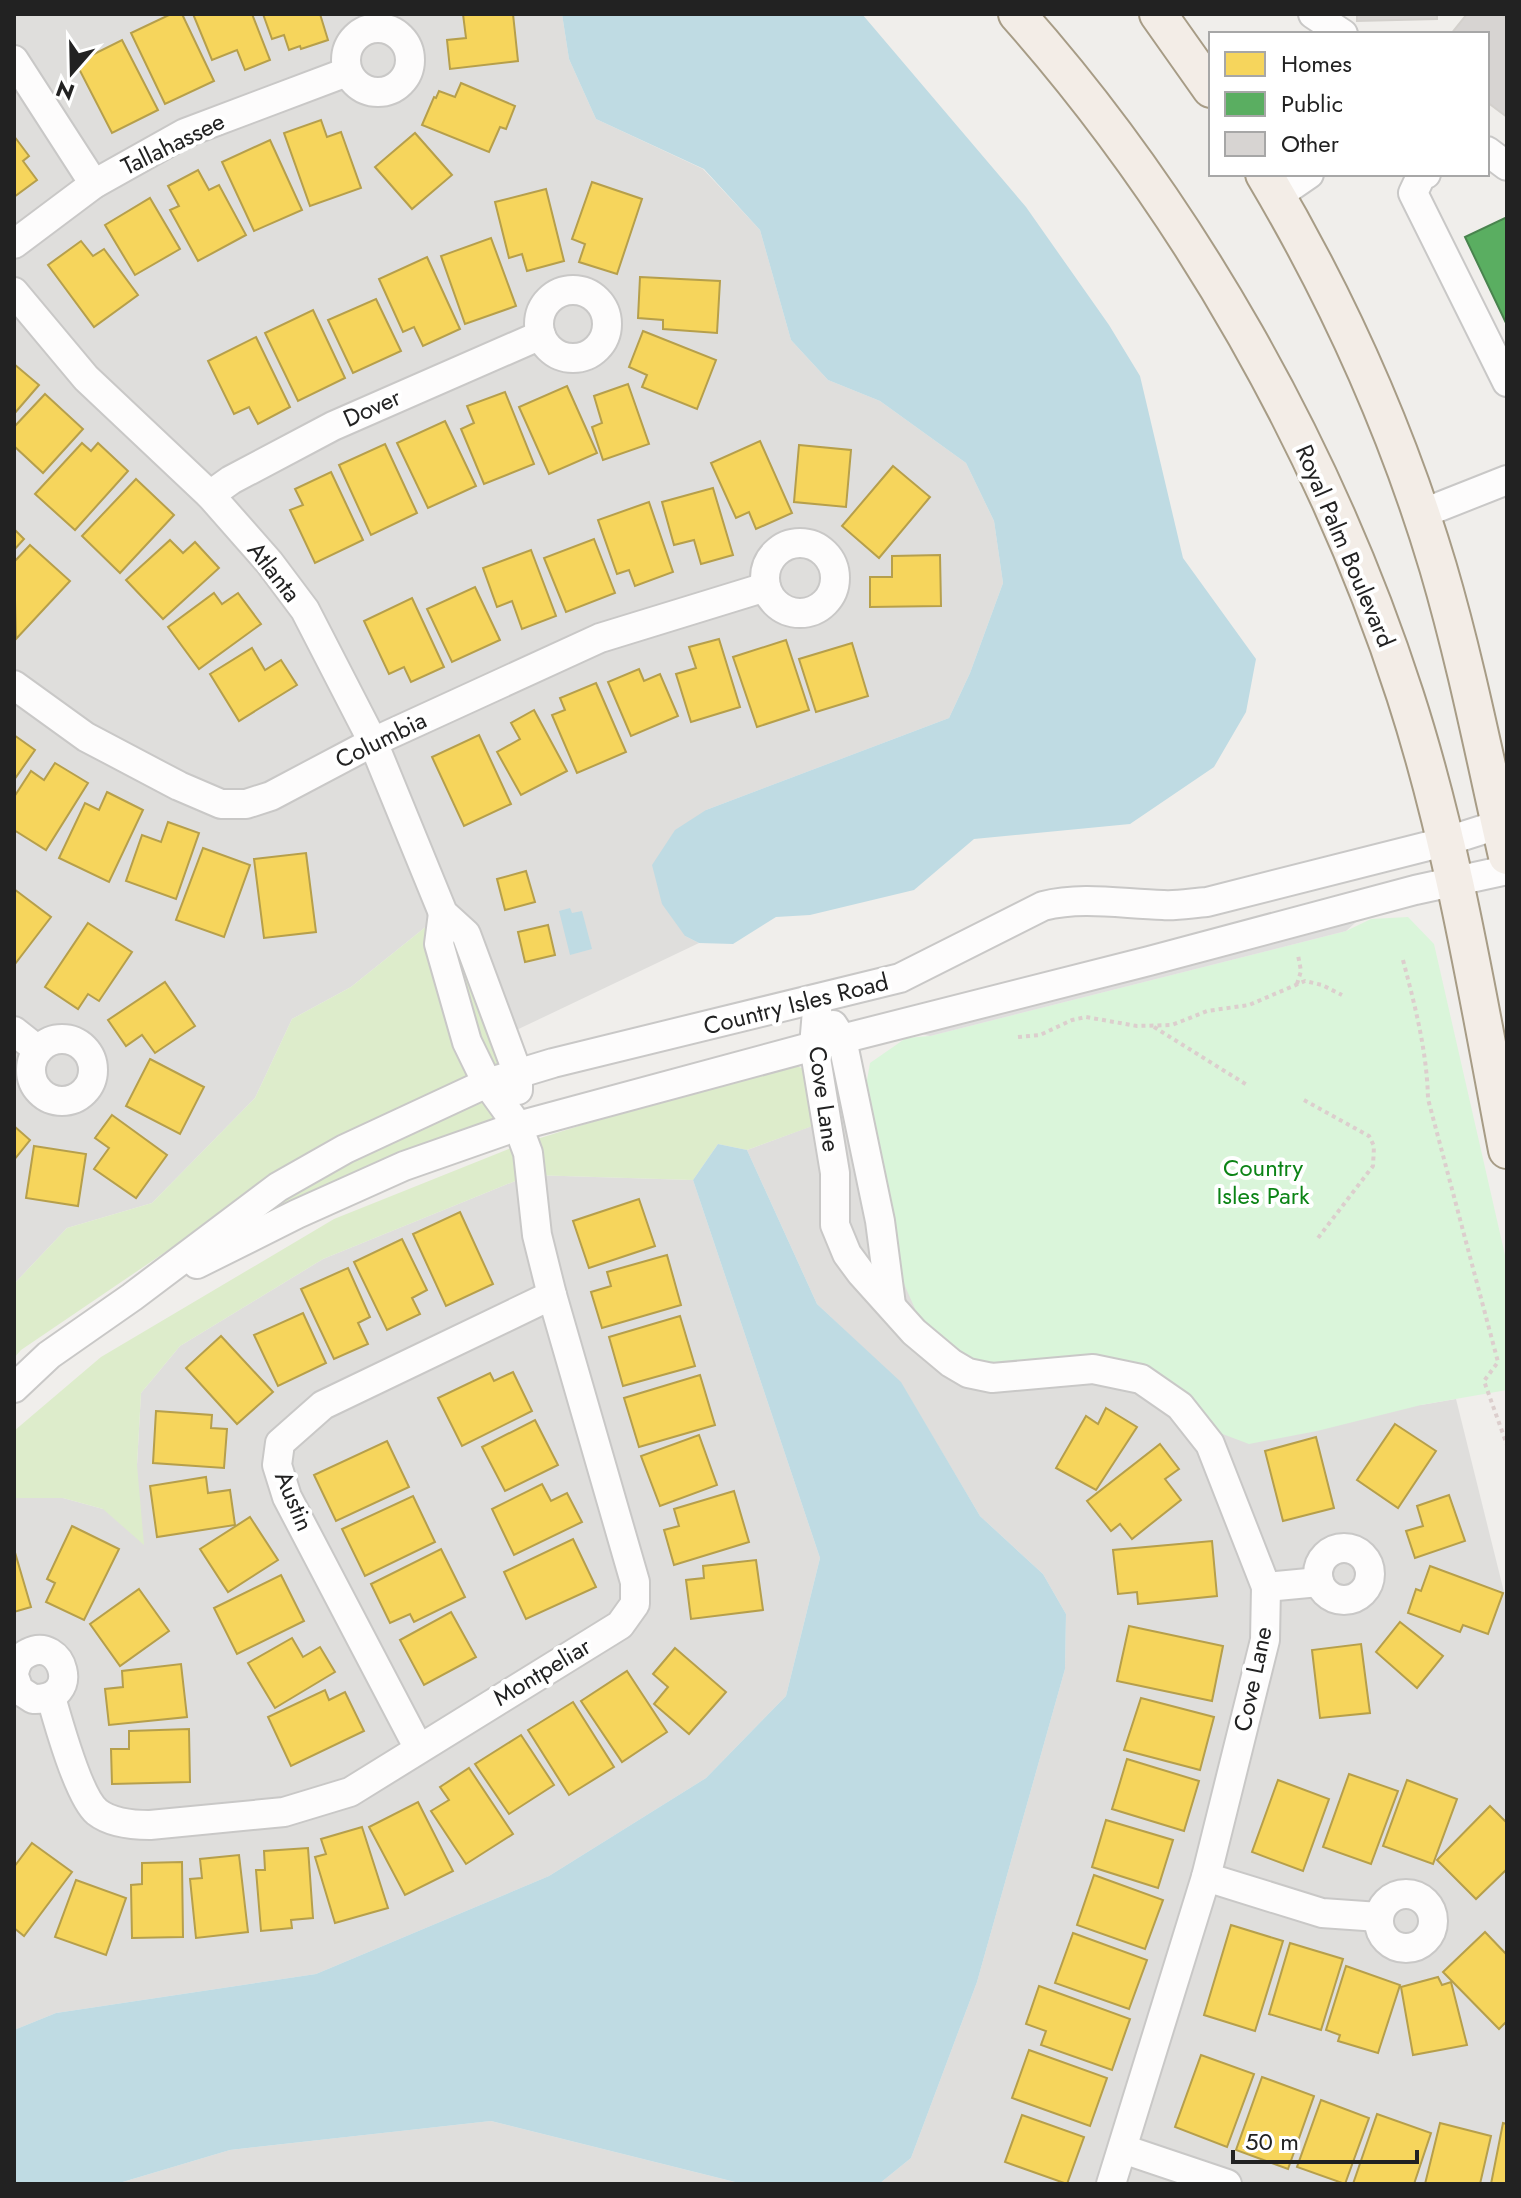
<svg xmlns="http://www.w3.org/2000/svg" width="1521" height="2198" font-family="Jost,sans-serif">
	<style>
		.residential { fill: #dfdedc }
		.grass { fill: #ddeccb }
		.park { fill: #daf5da }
		.parking { fill: #e0dfde }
		.water { fill: #bfdbe3 }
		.homes { fill: #f6d55c; stroke: #b69f4b; stroke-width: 2 }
		.public { fill: #5aae61; stroke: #49844e; stroke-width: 2 }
		.building { fill: #d7d4d2; stroke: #d3d0cc; stroke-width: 2 }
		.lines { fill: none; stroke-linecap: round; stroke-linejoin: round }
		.minor-casing { stroke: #c9c8c7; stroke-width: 32 }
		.major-casing { stroke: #a79c86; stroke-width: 40 }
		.path { stroke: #dccecd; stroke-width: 4; stroke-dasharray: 4 4; stroke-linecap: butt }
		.minor { stroke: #fdfcfc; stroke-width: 28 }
		.major { stroke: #f3ede7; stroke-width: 36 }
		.labels { text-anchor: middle; stroke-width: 8; stroke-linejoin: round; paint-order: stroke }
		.street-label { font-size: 24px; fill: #222; stroke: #fff }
		.park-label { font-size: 24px; fill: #0c8416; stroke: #fff }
	</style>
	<rect width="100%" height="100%" fill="#f0eeeb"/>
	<g class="residential">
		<polygon points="14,14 562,14 569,59 596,119 703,169 760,230 791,340 828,380 880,401 966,463 994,521 1003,583 970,673 949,718 706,810 685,936 699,943 504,1036 443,913 351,987 292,1019 255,1098 152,1203 67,1228 14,1284"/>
		<polygon points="866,1086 883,1162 1053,1361 1421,1405 1456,1399 1507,1604 1507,2184 879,2184 911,2158 977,1982 1065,1669 1066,1614 1043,1574 980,1516 901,1383 817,1304 747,1150 825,1121 820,1088"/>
		<polygon points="530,1175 693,1180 820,1558 786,1696 706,1778 549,1876 316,1974 56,2013 14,2030 14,1498 63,1498 103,1509 137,1465 141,1393 180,1346 323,1259"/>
		<polygon points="491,2121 743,2184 116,2184 230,2150"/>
	</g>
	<g class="grass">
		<polygon points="443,913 466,934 518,1126 245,1225 275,1189 186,1238 21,1350 14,1358 14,1284 67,1228 152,1203 255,1098 292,1019 351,987"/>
		<polygon points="776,1065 795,1065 810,1072 826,1121 747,1150 718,1144 693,1180 530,1175 323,1259 180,1346 141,1393 137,1465 144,1545 103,1509 63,1498 14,1498 14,1431 101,1357 334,1219 524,1143"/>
	</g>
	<polygon class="park" points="1408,917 1434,944 1507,1264 1507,1390 1421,1405 1317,1431 1249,1444 1204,1427 1187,1395 1053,1361 988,1364 947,1349 919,1318 898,1270 883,1162 866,1086 870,1063 906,1038 930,1036 1346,931 1371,919"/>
	<polygon class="parking" points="1363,916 1346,931 930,1036 911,1032"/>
	<g class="water">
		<polygon points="562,14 862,14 1026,207 1109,325 1140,376 1183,558 1256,659 1246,712 1214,767 1130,824 974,839 914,890 810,915 776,917 733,944 699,943 685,936 662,904 652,865 675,830 706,810 949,718 970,673 1003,583 994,521 966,463 880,401 828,380 791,340 760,230 704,169 596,119 569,59"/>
		<polygon points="570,908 572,913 582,911 592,949 570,955 559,911"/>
		<polygon points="718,1144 747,1150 817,1304 901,1382 980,1516 1043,1574 1066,1614 1065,1669 977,1982 911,2158 879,2184 743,2184 491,2121 230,2150 116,2184 14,2184 14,2030 56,2013 316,1974 549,1876 706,1778 786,1696 820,1558 693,1180"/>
	</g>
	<g class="homes">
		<polygon points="171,14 182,14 214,81 165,104 131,33"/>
		<polygon points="193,14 252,14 270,60 245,70 237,50 212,60"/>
		<polygon points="263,14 320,14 328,40 301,49 300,46 289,50 284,35 272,39"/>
		<polygon points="463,14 513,14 518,61 450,69 447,40 466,38"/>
		<polygon points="122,40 158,110 112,133 76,63"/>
		<polygon points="461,83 515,106 506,129 500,127 489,152 422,125 434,97 436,98 439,91 455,97"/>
		<polygon points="321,120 327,137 341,132 361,188 310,206 284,133"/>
		<polygon points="415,133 452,175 412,209 375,167"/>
		<polygon points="14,136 29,156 23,161 37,180 14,197"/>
		<polygon points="270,140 302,210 254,231 222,162"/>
		<polygon points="198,170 209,190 219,185 246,235 198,261 170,210 179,206 168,186"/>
		<polygon points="592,182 642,199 617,274 579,262 585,244 572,239"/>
		<polygon points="546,189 564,261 527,271 522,254 509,258 495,202"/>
		<polygon points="150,198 180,249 135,275 105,225"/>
		<polygon points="491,238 516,306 465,324 441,256"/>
		<polygon points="81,241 93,256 104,249 138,295 94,327 48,265"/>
		<polygon points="427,257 460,329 423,346 414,327 403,332 379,279"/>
		<polygon points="640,277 720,281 717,333 663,329 663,320 638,318"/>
		<polygon points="376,299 401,351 353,373 328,320"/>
		<polygon points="313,310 345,378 298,401 265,333"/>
		<polygon points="643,331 716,360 697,409 642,387 647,375 629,367"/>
		<polygon points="256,337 290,407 258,424 249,407 234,414 208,361"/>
		<polygon points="14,364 39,385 14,414"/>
		<polygon points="628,384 649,444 603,460 592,427 602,423 594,396"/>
		<polygon points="567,386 597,453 549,474 519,407"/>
		<polygon points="505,392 534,464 484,484 461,429 474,423 467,406"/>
		<polygon points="45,394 83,429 43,473 14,446 14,427"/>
		<polygon points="445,421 476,486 428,508 397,443"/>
		<polygon points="760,441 792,513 756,529 749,512 736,518 711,463"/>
		<polygon points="82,443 91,451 98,443 128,471 75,530 35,494"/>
		<polygon points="385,444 417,513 371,535 339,465"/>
		<polygon points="799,445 851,450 846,507 794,502"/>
		<polygon points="893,466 930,497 879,558 842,526"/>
		<polygon points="331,472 363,540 315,563 290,510 303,505 295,489"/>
		<polygon points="136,479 174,515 120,573 82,536"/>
		<polygon points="713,488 733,555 701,564 694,540 674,545 662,502"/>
		<polygon points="649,502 673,572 635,586 629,570 617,574 598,520"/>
		<polygon points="14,529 24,539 14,550"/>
		<polygon points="594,539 615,593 566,612 544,558"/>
		<polygon points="170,540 183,553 195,542 219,568 163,619 126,580"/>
		<polygon points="30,545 70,581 16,639 14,562"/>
		<polygon points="531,550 556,616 522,629 512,601 497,607 483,568"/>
		<polygon points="940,555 941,606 870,607 870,577 892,577 892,556"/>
		<polygon points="475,587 500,640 452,662 427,609"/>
		<polygon points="214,593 222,604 238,593 261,624 199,669 168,627"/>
		<polygon points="412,598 444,667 411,682 404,667 389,674 364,621"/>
		<polygon points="719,639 740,707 691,722 676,674 696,668 689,647"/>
		<polygon points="786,640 809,710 757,727 733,657"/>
		<polygon points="852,643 868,696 816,712 799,659"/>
		<polygon points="252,648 265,670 281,660 297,685 239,721 210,674"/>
		<polygon points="639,669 644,681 660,674 678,716 631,736 608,682"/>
		<polygon points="596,683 626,752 577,773 552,715 565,710 560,698"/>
		<polygon points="534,710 567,771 521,795 497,752 520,739 511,723"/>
		<polygon points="14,735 35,750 14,780"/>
		<polygon points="479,735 511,804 464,826 432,757"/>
		<polygon points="55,763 88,783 46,850 14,830 14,797 31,771 44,780"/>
		<polygon points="107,792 143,810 109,882 59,858 85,803 99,810"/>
		<polygon points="168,822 199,833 176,899 126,881 142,835 161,842"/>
		<polygon points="203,848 250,865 224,937 176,920"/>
		<polygon points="306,853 316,932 264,938 254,859"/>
		<polygon points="526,871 535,902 505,910 497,879"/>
		<polygon points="14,889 51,917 15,964 14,963"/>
		<polygon points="88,923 132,952 99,1001 88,994 78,1009 45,987"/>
		<polygon points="548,925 555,955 525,962 518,932"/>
		<polygon points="165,982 195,1026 155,1053 142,1035 126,1046 108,1020"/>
		<polygon points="150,1059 204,1087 180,1134 126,1106"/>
		<polygon points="112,1115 167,1155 136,1198 94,1169 109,1148 95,1138"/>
		<polygon points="14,1126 30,1140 14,1160"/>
		<polygon points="34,1146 86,1154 78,1206 26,1198"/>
		<polygon points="639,1199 655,1246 589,1268 573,1221"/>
		<polygon points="460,1212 493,1284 446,1306 413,1234"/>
		<polygon points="402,1239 427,1290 412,1298 420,1314 387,1330 354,1262"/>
		<polygon points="667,1255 681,1305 602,1328 591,1292 611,1286 607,1272"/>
		<polygon points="348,1268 370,1317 358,1323 368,1344 334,1359 301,1289"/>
		<polygon points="303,1313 326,1363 278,1386 254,1335"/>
		<polygon points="680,1316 695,1366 623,1386 609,1337"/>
		<polygon points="221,1336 273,1392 237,1424 186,1368"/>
		<polygon points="513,1372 532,1411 462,1446 438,1398 490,1373 494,1381"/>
		<polygon points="700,1375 715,1425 639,1447 624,1398"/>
		<polygon points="1106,1408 1137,1427 1096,1490 1056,1468 1086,1416 1098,1424"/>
		<polygon points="156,1411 212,1415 211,1428 227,1429 224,1468 153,1463"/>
		<polygon points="535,1420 558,1465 505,1491 482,1447"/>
		<polygon points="1395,1424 1436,1451 1398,1508 1357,1480"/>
		<polygon points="699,1435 717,1485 660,1506 641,1456"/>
		<polygon points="1316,1437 1334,1508 1283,1521 1265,1451"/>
		<polygon points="387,1441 409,1487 336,1521 314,1475"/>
		<polygon points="1160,1444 1179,1469 1165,1479 1181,1500 1132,1539 1120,1524 1111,1531 1087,1501"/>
		<polygon points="206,1477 208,1493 230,1490 235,1525 157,1537 150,1486"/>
		<polygon points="542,1484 551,1501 567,1493 582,1522 514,1555 492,1509"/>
		<polygon points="734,1491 749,1542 674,1565 664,1530 679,1526 674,1509"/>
		<polygon points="1449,1495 1465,1541 1415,1558 1406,1531 1423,1526 1417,1506"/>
		<polygon points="413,1496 435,1542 365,1576 342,1529"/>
		<polygon points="250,1517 278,1560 228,1592 200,1549"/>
		<polygon points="72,1526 119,1549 84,1620 46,1602 55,1583 47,1579"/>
		<polygon points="573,1539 596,1587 526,1619 504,1572"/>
		<polygon points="1212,1541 1217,1596 1138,1604 1137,1592 1118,1594 1113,1550"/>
		<polygon points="14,1549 31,1607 14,1612"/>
		<polygon points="441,1549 465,1597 414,1622 410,1614 390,1623 371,1584"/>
		<polygon points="756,1560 763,1610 691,1619 686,1580 704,1578 703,1566"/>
		<polygon points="1430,1566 1503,1593 1488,1634 1463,1625 1460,1632 1408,1613 1416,1589 1421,1591"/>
		<polygon points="281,1575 304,1621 237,1654 214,1608"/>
		<polygon points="139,1589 169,1631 120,1666 90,1624"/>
		<polygon points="451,1612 476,1657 424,1685 400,1640"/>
		<polygon points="1400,1622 1443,1656 1417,1688 1376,1652"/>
		<polygon points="1129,1626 1223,1646 1212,1701 1117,1681"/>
		<polygon points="292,1638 303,1657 320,1647 335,1672 275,1708 248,1663"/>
		<polygon points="1361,1644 1370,1713 1320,1718 1312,1650"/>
		<polygon points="675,1648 726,1692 689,1734 654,1704 668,1687 653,1674"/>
		<polygon points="181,1664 187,1717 109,1725 105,1689 123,1687 122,1671"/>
		<polygon points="627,1671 667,1732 622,1762 581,1701"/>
		<polygon points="325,1690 329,1700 345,1692 364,1731 291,1766 268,1717"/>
		<polygon points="1141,1698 1214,1717 1200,1770 1124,1750"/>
		<polygon points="573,1702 614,1767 569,1795 528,1730"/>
		<polygon points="189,1729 190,1782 112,1784 111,1749 129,1749 129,1731"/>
		<polygon points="521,1735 554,1785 509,1814 475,1764"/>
		<polygon points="1127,1759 1199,1781 1184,1831 1112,1809"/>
		<polygon points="469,1768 513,1834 466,1864 431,1811 449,1800 440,1787"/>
		<polygon points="1349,1774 1398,1791 1371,1864 1323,1847"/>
		<polygon points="1278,1780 1329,1799 1303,1871 1252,1852"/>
		<polygon points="1407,1780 1457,1799 1433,1864 1383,1846"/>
		<polygon points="418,1802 453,1871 405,1895 369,1827"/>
		<polygon points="1490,1806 1507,1823 1507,1869 1476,1899 1437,1860"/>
		<polygon points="1106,1820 1173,1840 1158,1888 1092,1867"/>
		<polygon points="362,1827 388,1908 335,1923 315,1857 326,1854 321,1839"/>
		<polygon points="32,1843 72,1872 24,1936 14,1928 14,1867"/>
		<polygon points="308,1848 313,1918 291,1920 292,1928 261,1931 256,1870 265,1870 264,1851"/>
		<polygon points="239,1855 248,1932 196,1938 190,1879 202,1878 200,1859"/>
		<polygon points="182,1862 183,1937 132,1938 131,1885 142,1884 142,1863"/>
		<polygon points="1094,1875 1163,1900 1145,1949 1077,1925"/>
		<polygon points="76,1880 126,1898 106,1955 55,1937"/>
		<polygon points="1231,1925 1283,1941 1255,2031 1204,2015"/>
		<polygon points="1485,1932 1507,1955 1507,2021 1499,2029 1443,1972"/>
		<polygon points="1073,1933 1147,1960 1129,2009 1055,1983"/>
		<polygon points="1290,1943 1343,1959 1321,2030 1269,2014"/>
		<polygon points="1346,1966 1400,1985 1378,2053 1338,2041 1340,2035 1326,2030"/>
		<polygon points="1438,1977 1442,1985 1451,1982 1467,2045 1413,2055 1401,1987"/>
		<polygon points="1039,1986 1130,2019 1112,2070 1041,2045 1046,2031 1026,2024"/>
		<polygon points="1029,2050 1107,2078 1090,2126 1012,2098"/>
		<polygon points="1201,2055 1254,2074 1227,2147 1175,2127"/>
		<polygon points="1262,2077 1314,2096 1288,2169 1236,2150"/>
		<polygon points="1321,2100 1369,2118 1345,2184 1297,2167"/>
		<polygon points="1377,2114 1431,2133 1414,2184 1353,2184"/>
		<polygon points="1022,2115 1084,2137 1067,2184 1005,2162"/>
		<polygon points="1440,2123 1491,2136 1480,2184 1425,2184"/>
		<polygon points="1503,2123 1507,2124 1507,2184 1491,2184"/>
	</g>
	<polygon class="public" points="1507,217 1507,325 1465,237"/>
	<g class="building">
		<polygon points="1357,14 1437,14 1437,19 1357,21"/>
		<polygon points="1467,14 1501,14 1507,19 1507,117 1487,102 1487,34 1451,34"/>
	</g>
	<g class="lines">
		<g class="minor-casing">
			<g id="minor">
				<polyline points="1313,14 1343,34"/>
				<circle cx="378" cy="60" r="32"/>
				<polyline points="14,60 94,184"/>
				<polyline points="1487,151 1507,166"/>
				<polyline points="1426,174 1421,176 1413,193 1507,382"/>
				<polyline points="1277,196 1309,174"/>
				<polyline points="14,244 94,184 185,133 347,72"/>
				<circle cx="573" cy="324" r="34"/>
				<polyline points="14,292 86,378 210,495 269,562 305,610 373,742 443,913 466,934 518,1074 518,1090"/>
				<polyline points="210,495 231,480 333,426 541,335"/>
				<polyline points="1421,514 1507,480"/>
				<circle cx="800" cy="578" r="35"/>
				<polyline points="14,685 86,737 179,786 221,804 246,804 271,796 373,742 600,638 766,587"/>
				<polyline points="818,999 814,1046 835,1173 835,1225 847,1254 861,1273 914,1332 951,1363 968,1373 992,1378 1093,1369 1141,1379 1180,1406 1210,1444 1266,1587 1265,1640 1206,1877 1111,2184"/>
				<polyline points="833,1025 842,1039 880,1221 891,1305"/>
				<polyline points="14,1031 38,1050"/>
				<circle cx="62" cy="1070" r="31"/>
				<polyline points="197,1264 297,1214 404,1166 518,1126 814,1046 1149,961 1415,890 1507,870"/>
				<path d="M 14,1388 L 49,1355 L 132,1297 L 278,1187 L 345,1149 L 487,1083 L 553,1063 L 900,978 L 1043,906 C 1083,896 1122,904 1163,905 C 1177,906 1192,903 1207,902 L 1444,842 L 1507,822"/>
				<circle cx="1344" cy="1574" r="26"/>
				<polyline points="1266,1587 1319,1582"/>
				<path d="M 14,1673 C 16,1664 19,1657 28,1653 C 62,1635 84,1701 33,1699 L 19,1690 L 14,1676"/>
				<path d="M 51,1697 C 58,1722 79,1797 97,1812 C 111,1823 132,1825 150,1825 L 284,1812 L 350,1792 L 620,1625 L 635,1604 L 635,1582 L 552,1295 L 537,1235 L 528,1153 L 518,1126 L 487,1083 L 467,1042 L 439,944 L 443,913"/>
				<polyline points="418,1747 287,1497 277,1465 280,1443 323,1405 552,1295"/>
				<polyline points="1206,1877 1322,1913 1379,1917"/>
				<circle cx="1406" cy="1921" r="27"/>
				<polyline points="1123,2149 1227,2184"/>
			</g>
		</g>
		<g class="major-casing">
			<g id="major">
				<path d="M 1017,14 C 1188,207 1326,450 1405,695 C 1453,843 1478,998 1507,1150"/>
				<polyline points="1158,14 1211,89"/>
				<path d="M 1264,174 C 1337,297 1397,430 1438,567 C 1466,662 1485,759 1507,856"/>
			</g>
		</g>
		<g class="path">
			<path d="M 1403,960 C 1415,1006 1427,1051 1428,1099 L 1498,1362 L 1484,1381 L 1507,1445"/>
			<polyline points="1297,984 1301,971 1298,955"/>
			<polyline points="1154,1027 1247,1085"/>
			<polyline points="1018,1037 1040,1035 1072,1020 1086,1017 1137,1026 1172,1025 1207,1011 1249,1005 1305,981 1322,985 1342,995"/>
			<polyline points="1304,1100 1369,1136 1374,1146 1373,1166 1318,1238"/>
		</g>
		<use href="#minor" class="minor"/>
		<use href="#major" class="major"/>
	</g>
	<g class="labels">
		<g class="street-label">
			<text transform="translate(173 144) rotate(-26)" y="8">Tallahassee</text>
			<text transform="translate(372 408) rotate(-24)" y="8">Dover</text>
			<text transform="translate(1345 546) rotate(67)" y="8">Royal Palm Boulevard</text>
			<text transform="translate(274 572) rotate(52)" y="8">Atlanta</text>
			<text transform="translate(381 740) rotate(-26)" y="8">Columbia</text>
			<text transform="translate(796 1004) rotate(-14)" y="8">Country Isles Road</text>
			<text transform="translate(824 1099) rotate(82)" y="8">Cove Lane</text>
			<text transform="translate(294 1501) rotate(67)" y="8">Austin</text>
			<text transform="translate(542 1672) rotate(-31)" y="8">Montpeliar</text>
			<text transform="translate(1253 1679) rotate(-78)" y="8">Cove Lane</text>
		</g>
		<g class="park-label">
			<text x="1263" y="1176">Country<tspan x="1263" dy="28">Isles Park</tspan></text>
		</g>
	</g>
	<rect width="1521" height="2198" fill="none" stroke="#222222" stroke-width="32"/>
	<rect x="1209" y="32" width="280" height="144" fill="#ffffff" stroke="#a7a7a7" stroke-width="2"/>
	<rect x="1225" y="52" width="40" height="24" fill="#f6d55c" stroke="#a7a7a7" stroke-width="2"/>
	<text x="1281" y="72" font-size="24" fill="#222222">Homes</text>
	<rect x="1225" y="92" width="40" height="24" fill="#5aae61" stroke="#a7a7a7" stroke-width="2"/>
	<text x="1281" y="112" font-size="24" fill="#222222">Public</text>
	<rect x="1225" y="132" width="40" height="24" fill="#d7d4d2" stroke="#a7a7a7" stroke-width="2"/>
	<text x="1281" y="152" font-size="24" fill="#222222">Other</text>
	<g transform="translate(72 72) rotate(200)" stroke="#ffffff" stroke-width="6" paint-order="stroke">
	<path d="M0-6L14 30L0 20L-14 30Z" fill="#222222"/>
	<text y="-12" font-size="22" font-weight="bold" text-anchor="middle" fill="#222222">N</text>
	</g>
	<path d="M1233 2150v12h184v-12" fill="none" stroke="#222222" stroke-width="4"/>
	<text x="1245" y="2150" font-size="24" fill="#222222" stroke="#ffffff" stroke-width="6" paint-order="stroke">50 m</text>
</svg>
